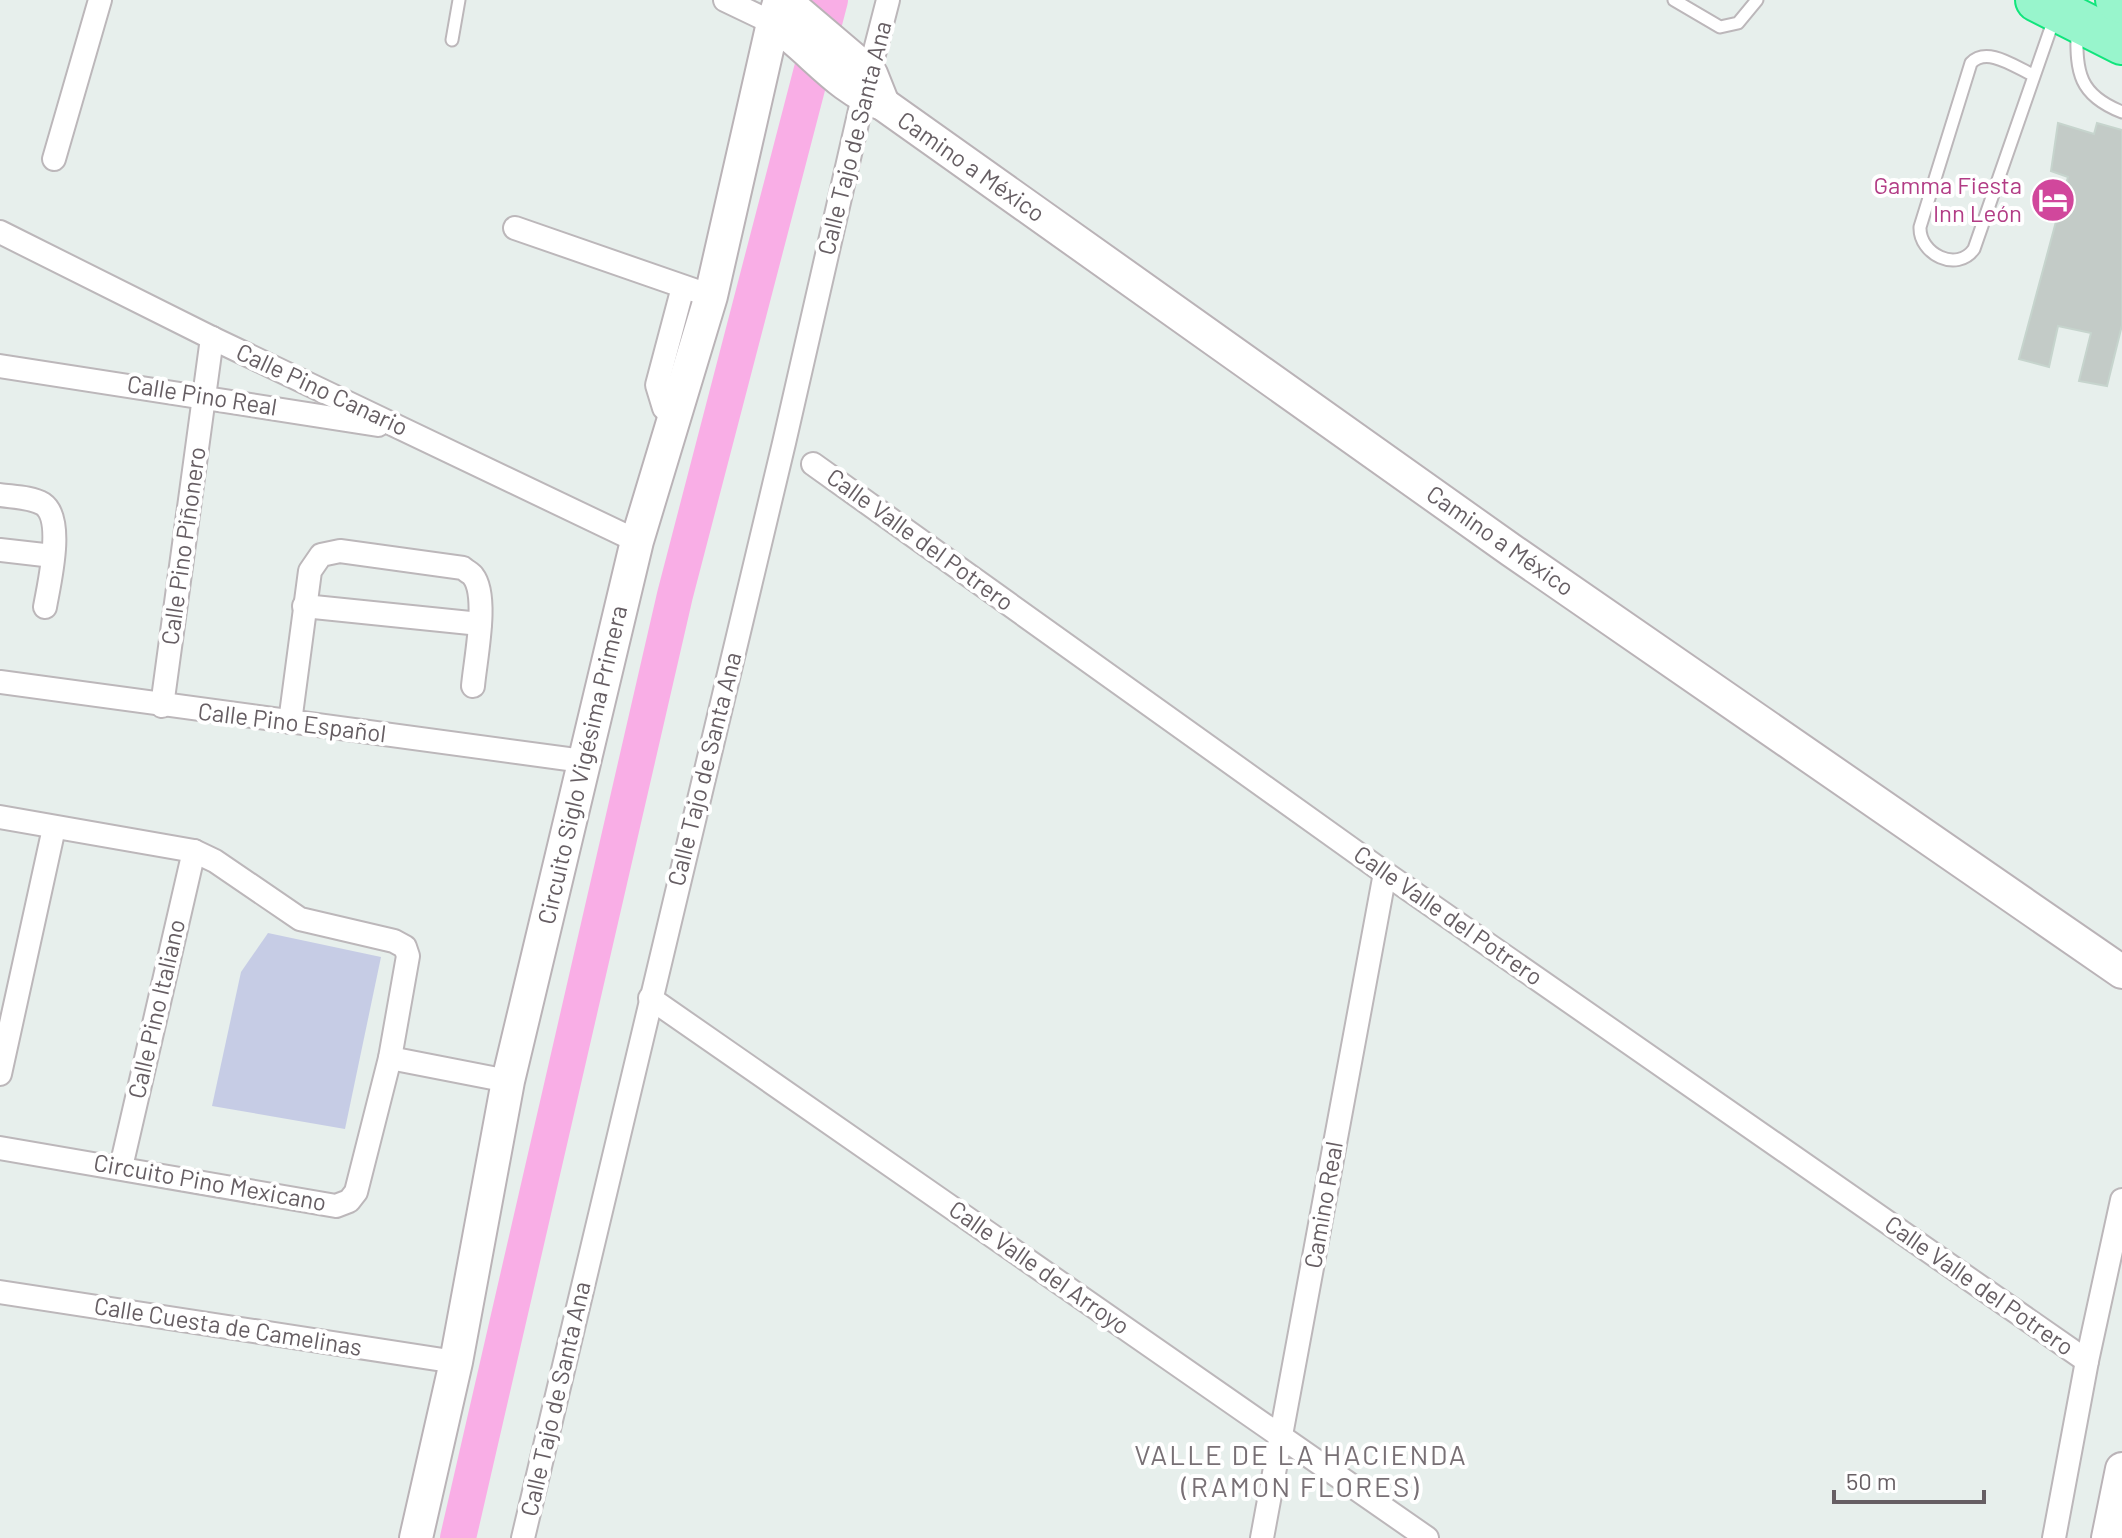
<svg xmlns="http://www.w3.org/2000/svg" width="2122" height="1538" font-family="Barlow,sans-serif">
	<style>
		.green { fill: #c6cce5 }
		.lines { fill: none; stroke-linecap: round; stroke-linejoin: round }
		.river { stroke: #f9aee6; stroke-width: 36 }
		.building { fill: #c3cbc7; stroke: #c6d4cd; stroke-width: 2 }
		.lane-casing { stroke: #bcb7ba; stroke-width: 15 }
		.street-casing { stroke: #bcb7ba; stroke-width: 26 }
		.secondary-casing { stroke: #bab3b7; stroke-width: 36 }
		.highway-casing { stroke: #11e57c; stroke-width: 46 }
		.lane { stroke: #fff; stroke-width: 11 }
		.street { stroke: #fff; stroke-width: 22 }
		.secondary { stroke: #fff; stroke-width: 32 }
		.highway { stroke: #98f5cc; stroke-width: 42 }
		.labels { text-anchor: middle; stroke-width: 8; stroke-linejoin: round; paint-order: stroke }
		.street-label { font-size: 24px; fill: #665e63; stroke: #fff }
		.hotel-label { font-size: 24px; fill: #b23c85; stroke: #fff; text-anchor: end }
		.quarter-label { font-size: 28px; letter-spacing: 2px; fill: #787075; stroke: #fff }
	</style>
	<rect width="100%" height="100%" fill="#e7efec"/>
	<polygon class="green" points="268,933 381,957 345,1129 212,1106 241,972"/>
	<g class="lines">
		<polyline class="river" points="458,1538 675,595 830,0"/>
	</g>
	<polygon class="building" points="2058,123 2094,134 2097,123 2122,130 2122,325 2107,386 2079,381 2091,333 2058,326 2049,367 2019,359 2068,177 2051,171"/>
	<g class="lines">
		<g class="lane-casing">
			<g id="lane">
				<polyline points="1674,0 1720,27 1738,23 1757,0"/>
				<path d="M 2077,30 C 2076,73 2079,95 2122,112"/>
				<polyline points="452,40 459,0"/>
				<path d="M 2033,75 C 2015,67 1987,46 1971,63 L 1920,227 C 1919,254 1957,273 1974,249 L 2054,19"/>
			</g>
		</g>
		<g class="street-casing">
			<g id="street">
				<polyline points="725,0 773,23"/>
				<polyline points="54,159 100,0"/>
				<polyline points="515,228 711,296"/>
				<polyline points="0,232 212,338 637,541"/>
				<polyline points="0,366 378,425"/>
				<polyline points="675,419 664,408 657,385 683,287"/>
				<polyline points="813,464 1385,873 2087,1361"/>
				<path d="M 0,495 C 13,497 31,497 43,504 C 65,519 49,584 45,607"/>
				<polyline points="0,550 53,556"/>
				<polyline points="304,606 480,624"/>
				<polyline points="0,682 583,761"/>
				<polyline points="162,706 212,338"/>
				<path d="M 290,722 L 310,571 L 321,555 L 340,551 L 463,568 C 466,571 471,573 473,576 C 489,596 475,661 473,686"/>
				<polyline points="0,817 194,851 215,861 300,919 394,941 405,947 408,956 390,1058 356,1192 349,1201 336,1206 0,1148"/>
				<polyline points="650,998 1427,1538"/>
				<polyline points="390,1058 508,1081"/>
				<polyline points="0,1074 54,828"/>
				<polyline points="121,1167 194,851"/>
				<polyline points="0,1292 456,1362"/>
				<polyline points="523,1538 784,443 863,97 888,0"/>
				<polyline points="1262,1538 1385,873"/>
				<polyline points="2054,1538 2087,1361 2122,1200"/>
			</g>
		</g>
		<g class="secondary-casing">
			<g id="secondary">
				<polyline points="784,0 871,74 883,104"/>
				<path d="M 773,23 C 811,48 838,89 883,104 L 1511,550 L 2122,972"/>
				<polyline points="416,1538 456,1362 508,1081 637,541 711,296 773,23 780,0"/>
				<polyline points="2108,1538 2122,1469"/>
			</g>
		</g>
		<g class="highway-casing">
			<g id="highway">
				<polyline points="2037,0 2122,43"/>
				<polyline points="2117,0 2122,2"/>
			</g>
		</g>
		<use href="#lane" class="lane"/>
		<use href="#street" class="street"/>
		<use href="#secondary" class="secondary"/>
		<use href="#highway" class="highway"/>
	</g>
	<defs>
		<g id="hotel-disc" transform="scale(2.3)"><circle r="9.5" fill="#d1479c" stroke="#fff"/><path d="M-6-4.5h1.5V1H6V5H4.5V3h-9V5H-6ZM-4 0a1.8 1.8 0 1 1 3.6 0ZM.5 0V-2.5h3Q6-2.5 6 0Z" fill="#fff"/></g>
	</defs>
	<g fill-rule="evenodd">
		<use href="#hotel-disc" x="2053" y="200"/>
	</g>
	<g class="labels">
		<g class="street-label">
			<text transform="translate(855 138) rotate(-76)" y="8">Calle Tajo de Santa Ana</text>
			<text transform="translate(971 167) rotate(35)" y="8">Camino a México</text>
			<text transform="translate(322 390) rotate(25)" y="8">Calle Pino Canario</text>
			<text transform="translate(202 396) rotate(9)" y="8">Calle Pino Real</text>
			<text transform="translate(920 540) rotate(36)" y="8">Calle Valle del Potrero</text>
			<text transform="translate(1500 541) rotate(35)" y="8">Camino a México</text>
			<text transform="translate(184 546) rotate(-82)" y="8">Calle Pino Piñonero</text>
			<text transform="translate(292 723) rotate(7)" y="8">Calle Pino Español</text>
			<text transform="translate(583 765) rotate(-77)" y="8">Circuito Siglo Vigésima Primera</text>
			<text transform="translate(705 769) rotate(-76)" y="8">Calle Tajo de Santa Ana</text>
			<text transform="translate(1448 916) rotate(35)" y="8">Calle Valle del Potrero</text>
			<text transform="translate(157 1009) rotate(-77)" y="8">Calle Pino Italiano</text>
			<text transform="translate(210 1183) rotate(10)" y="8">Circuito Pino Mexicano</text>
			<text transform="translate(1324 1205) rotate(-80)" y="8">Camino Real</text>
			<text transform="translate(1039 1268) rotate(35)" y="8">Calle Valle del Arroyo</text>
			<text transform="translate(1979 1286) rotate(35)" y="8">Calle Valle del Potrero</text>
			<text transform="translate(228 1327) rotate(9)" y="8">Calle Cuesta de Camelinas</text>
			<text transform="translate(556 1399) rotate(-77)" y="8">Calle Tajo de Santa Ana</text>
		</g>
		<g class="hotel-label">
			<text x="2022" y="194">Gamma Fiesta<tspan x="2022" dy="28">Inn León</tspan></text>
		</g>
		<g class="quarter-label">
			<text x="1301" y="1465">VALLE DE LA HACIENDA<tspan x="1301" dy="32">(RAMON FLORES)</tspan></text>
		</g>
	</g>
	<path d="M1834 1490v12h150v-12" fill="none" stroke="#665e63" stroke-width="4"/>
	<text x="1846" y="1490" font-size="24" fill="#665e63" stroke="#ffffff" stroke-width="6" paint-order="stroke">50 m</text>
</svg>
